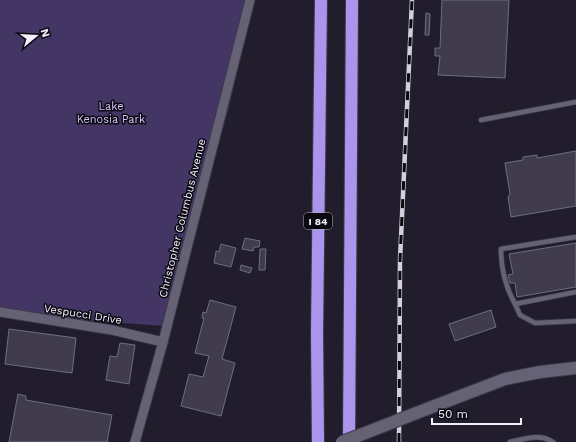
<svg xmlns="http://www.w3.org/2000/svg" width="576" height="442" font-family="'Work Sans',sans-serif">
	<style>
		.green { fill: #433665 }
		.building { fill: #403c4e; stroke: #716d81 }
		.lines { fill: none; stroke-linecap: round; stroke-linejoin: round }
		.service-casing { stroke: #3e3a48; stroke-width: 6 }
		.minor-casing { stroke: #3e3a48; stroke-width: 11 }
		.tertiary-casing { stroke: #3e3a48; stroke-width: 14 }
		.motorway-casing { stroke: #3e3a48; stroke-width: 14 }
		.service { stroke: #666276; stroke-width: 4.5 }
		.minor { stroke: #666276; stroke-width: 9 }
		.tertiary { stroke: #666276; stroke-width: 12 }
		.motorway { stroke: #ab95ec; stroke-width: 12 }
		.rail-casing { stroke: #d3d0dc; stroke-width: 4.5 }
		.rail { stroke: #0a0910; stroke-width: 3; stroke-dasharray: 9; stroke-linecap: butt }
		.tertiary-bridge-casing { stroke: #3e3a48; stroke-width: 14; stroke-linecap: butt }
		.tertiary-bridge { stroke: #666276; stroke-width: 12 }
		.labels { text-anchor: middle; stroke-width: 3; stroke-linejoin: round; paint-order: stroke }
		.shield { fill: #0a0910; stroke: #adabb5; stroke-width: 1 }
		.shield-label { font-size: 10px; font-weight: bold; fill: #f3f0fc }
		.park-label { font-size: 11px; fill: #d0c4f9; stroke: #0a0910 }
		.street-label { font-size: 11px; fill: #f3f0fc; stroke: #0a0910 }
	</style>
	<rect width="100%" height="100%" fill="#211d2d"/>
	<polygon class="green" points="0,0 254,0 228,111 164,326 0,314"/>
	<g class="building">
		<polygon points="442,0 509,0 505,78 438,75 440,56 435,56 435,48 440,48"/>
		<polygon points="426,13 430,14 429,35 425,35"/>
		<polygon points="576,151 576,206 511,217 508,197 510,194 505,163 523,160 523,157 537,155 537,158"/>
		<polygon points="245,238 260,241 259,247 254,247 253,251 242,249"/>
		<polygon points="576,243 576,287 517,297 515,283 510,283 508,275 513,274 509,254"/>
		<polygon points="221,244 236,248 231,267 214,263 216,251 219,252"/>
		<polygon points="260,249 266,249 265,270 259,270"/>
		<polygon points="241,265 252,268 250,273 240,270"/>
		<polygon points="210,300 236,307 222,359 235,363 221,416 181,406 189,374 203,377 209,356 195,353 204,318 202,318 203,312 206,313"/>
		<polygon points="491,310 496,327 455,341 449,324"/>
		<polygon points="9,329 76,338 72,373 5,364"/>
		<polygon points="120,343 135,345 129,384 106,380 110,356 117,357"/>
		<polygon points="18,394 26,396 26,400 112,415 107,442 9,442"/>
	</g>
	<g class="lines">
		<g class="service-casing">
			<g id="service">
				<polyline points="481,120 576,102"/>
				<path d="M 576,237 L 501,249 C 501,270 505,286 515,304 L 576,292"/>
				<polyline points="515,304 520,315 535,323 576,321"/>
				<path d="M 510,442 C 525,439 540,433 553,442"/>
			</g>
		</g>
		<g class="minor-casing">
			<g id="minor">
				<polyline points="0,312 112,330 163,342"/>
				<polyline points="135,442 163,342 250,0"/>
			</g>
		</g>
		<g class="tertiary-casing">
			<polyline id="tertiary" points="437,405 505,379 540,372 576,368"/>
		</g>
		<g class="motorway-casing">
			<g id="motorway">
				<polyline points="318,442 317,333 321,0"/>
				<polyline points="349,442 352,0"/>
			</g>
		</g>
		<use href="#service" class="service"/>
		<use href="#minor" class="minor"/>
		<use href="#tertiary" class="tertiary"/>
		<use href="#motorway" class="motorway"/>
		<g class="rail-casing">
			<polyline id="rail" points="399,442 400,260 412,0"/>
		</g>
		<use href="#rail" class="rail"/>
		<g class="tertiary-bridge-casing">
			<polyline id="tertiary-bridge" points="342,442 437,405"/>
		</g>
		<use href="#tertiary-bridge" class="tertiary-bridge"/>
	</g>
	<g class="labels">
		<rect class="shield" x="304" y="213" width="28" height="16" rx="3"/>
		<g class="shield-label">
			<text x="318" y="225">I 84</text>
		</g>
		<g class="park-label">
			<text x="111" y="110">Lake<tspan x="111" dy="13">Kenosia Park</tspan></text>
		</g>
		<g class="street-label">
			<text transform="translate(182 218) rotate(-76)" y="4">Christopher Columbus Avenue</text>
			<text transform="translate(83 314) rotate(9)" y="4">Vespucci Drive</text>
		</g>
	</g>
	<g transform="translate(36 36) rotate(72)" stroke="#0a0910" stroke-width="3" paint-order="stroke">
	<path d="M0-3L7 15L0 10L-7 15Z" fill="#f3f0fc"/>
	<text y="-6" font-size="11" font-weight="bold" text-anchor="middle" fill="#f3f0fc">N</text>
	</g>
	<path d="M432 418v6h89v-6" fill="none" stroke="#f3f0fc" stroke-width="2"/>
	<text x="438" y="418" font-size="12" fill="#f3f0fc" stroke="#0a0910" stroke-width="3" paint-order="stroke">50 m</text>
</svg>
